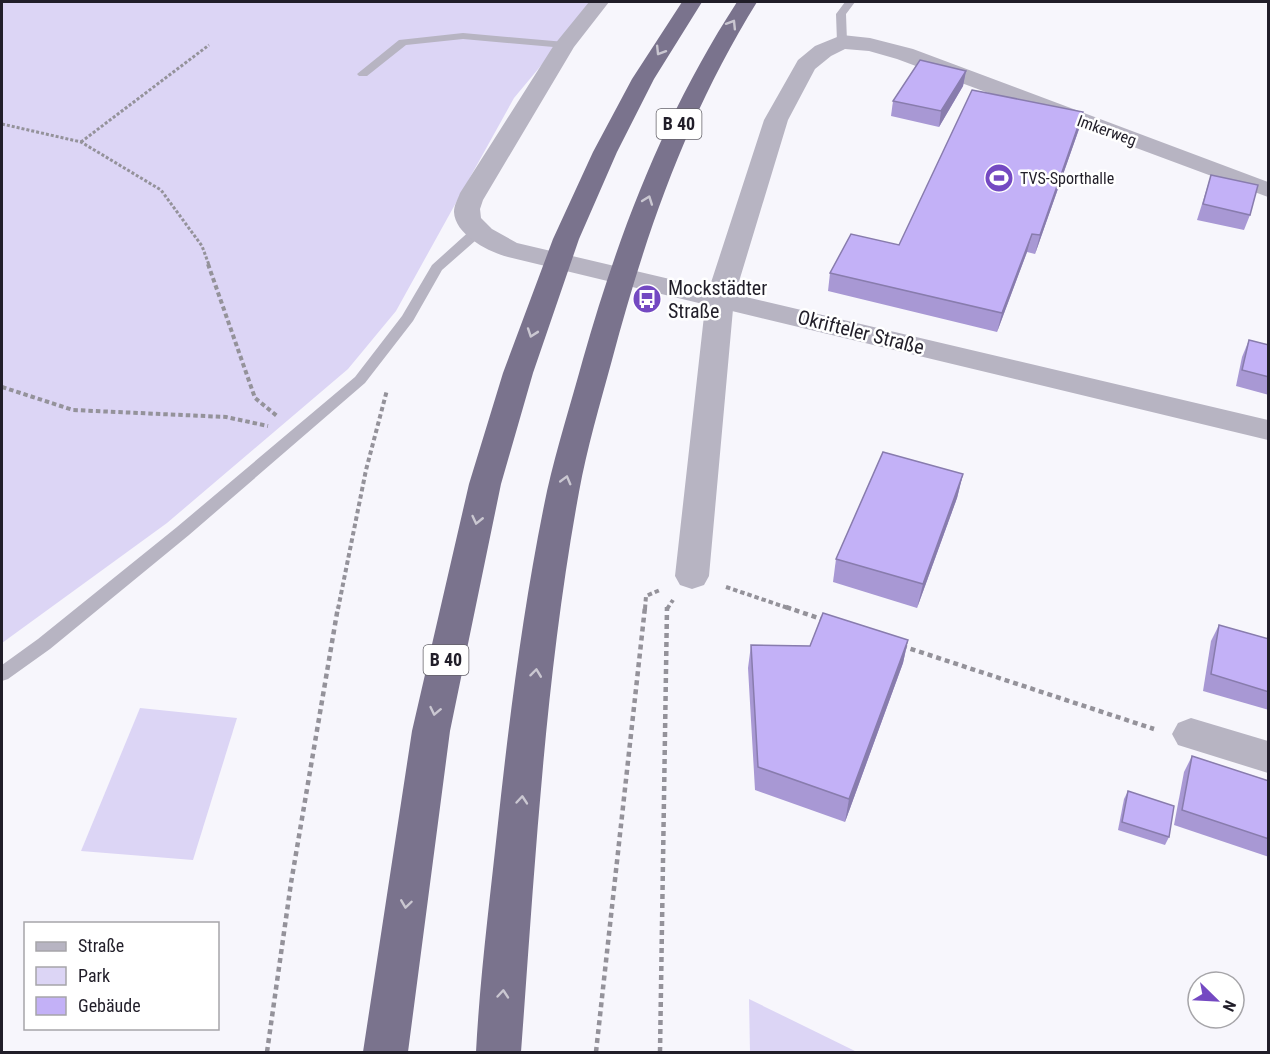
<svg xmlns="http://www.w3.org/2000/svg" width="1270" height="1054" font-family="'Roboto Condensed',sans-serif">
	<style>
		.green { fill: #dcd5f5 }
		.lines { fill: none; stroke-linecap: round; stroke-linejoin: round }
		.path-far2 { stroke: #94929a; stroke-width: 3; stroke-dasharray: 3 2; stroke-linecap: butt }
		.path-far1 { stroke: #94929a; stroke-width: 4; stroke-dasharray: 4.5 3; stroke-linecap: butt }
		.path { stroke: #94929a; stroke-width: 4.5; stroke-dasharray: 5 4; stroke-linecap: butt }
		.service { fill: #b7b4c2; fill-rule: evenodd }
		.minor { fill: #b7b4c2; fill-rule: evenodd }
		.tertiary { fill: #b7b4c2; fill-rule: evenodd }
		.trunk { fill: #7a738d; fill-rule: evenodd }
		.wall { fill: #a898d4 }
		.shaded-wall { fill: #887cad }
		.building { fill: #c3b1f7; stroke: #887cad; stroke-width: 1.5 }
		.oneway { stroke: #cac7d1 }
		.labels { text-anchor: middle; stroke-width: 5; stroke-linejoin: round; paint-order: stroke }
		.far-street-label { font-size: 16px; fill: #211e29; stroke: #fff }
		.far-poi-label { font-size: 16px; fill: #211e29; stroke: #fff; text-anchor: start }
		.shield { fill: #fff; stroke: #646269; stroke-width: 1.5 }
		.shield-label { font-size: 18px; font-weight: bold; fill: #211e29 }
		.poi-label { font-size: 20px; fill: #211e29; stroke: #fff; text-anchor: start }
		.street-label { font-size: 20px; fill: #211e29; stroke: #fff }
	</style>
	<rect width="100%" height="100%" fill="#f7f6fc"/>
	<g class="green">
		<polygon points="2,2 594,2 514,98 396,311 348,369 167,523 2,643"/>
		<polygon points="140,708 237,718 193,860 81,851"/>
		<polygon points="749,999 857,1052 750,1052"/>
	</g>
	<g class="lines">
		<g class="path-far2">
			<polyline points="2,124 81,142 161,190 202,246 209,265"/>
			<polyline points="81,142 209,45"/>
		</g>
		<g class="path-far1">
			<polyline points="208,264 255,398 277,416"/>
			<polyline points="2,387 73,410 226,417 268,426"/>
			<polyline points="726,587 791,609"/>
			<polyline points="338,609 366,470 387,390"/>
			<polyline points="645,609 646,596 660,590"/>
			<polyline points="667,609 673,600"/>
		</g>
		<g class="path">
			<polyline points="786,607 824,620"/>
			<polyline points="902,646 1154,729"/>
			<polyline points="267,1052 291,883 338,607"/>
			<polyline points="596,1052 645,607"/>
			<polyline points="660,1052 667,607"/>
		</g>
		<g class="service">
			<polygon points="845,2 855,2 846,14 847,42 842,45 837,42 836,14"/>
			<polygon points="463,33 565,42 570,45 565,48 463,39 406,45 367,76 359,76 357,74 399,40"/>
			<polygon points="478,227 485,231 483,234 442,270 413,321 365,383 189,535 50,649 8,679 2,681 2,665 38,639 177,527 355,377 402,316 432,265 473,228"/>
		</g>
		<g class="minor">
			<polygon points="842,35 870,38 913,49 1268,182 1268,197 897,59 869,51 845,49 831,56 815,69 788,120 734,298 709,576 704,585 692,589 680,585 675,576 706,298 764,120 798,60 815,46"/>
			<polygon points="1191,718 1268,741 1268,773 1178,745 1172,734 1178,723"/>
		</g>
		<path class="tertiary" d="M 589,2 L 609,2 L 574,47 L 483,200 L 480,209 L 481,218 L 492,229 L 517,243 L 1268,420 L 1268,440 L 508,257 C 489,252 455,235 454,212 C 454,205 458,199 460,193 L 554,45 Z"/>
		<g class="trunk">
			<polygon points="682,2 702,2 654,79 617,152 579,239 533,373 501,484 450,731 408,1052 363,1052 412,731 469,484 503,373 553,239 593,152 632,79"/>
			<path d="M 737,2 L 757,2 C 687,115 646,232 612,360 C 600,404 587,448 579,492 C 545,677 535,865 521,1052 L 476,1052 C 480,976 490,899 498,823 C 510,712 524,601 547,491 C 557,447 571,403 583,359 C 619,232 665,113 737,2 Z"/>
		</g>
	</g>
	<g class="wall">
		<polygon points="966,71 963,86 939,127 891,116 893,101"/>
		<polygon points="1079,129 1035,254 1027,252 997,332 828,291 830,273 899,245"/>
		<polygon points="1211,175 1250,215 1244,230 1197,220"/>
		<polygon points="1249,340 1269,345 1269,395 1236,386 1242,357"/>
		<polygon points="963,474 957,498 917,608 833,582 836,559"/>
		<polygon points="1219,625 1269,639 1269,710 1203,691 1211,641"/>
		<polygon points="908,640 903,663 845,822 755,790 748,668 751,645 810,646"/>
		<polygon points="1192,756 1269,781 1269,857 1174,825 1184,772"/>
		<polygon points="1128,791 1169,837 1165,845 1118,830 1124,799"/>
	</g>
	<g class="shaded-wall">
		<polygon points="966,71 963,86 939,127 941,111"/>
		<polygon points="1083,112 1079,129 1035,254 1040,235"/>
		<polygon points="1032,234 1027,252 997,332 1002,313"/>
		<polygon points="963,474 957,498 917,608 923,584"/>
		<polygon points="908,640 903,663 845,822 849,799"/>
	</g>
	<g class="building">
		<polygon points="920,60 966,71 941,111 893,101"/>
		<polygon points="972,90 1083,112 1040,235 1032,234 1002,313 830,273 851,234 899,245"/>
		<polygon points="1211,175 1258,185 1250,215 1203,204"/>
		<polygon points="1249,340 1269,345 1269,377 1242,370"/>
		<polygon points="883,452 963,474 923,584 836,559"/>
		<polygon points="823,613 908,640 849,799 758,767 751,645 810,646"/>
		<polygon points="1219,625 1269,639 1269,692 1211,674"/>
		<polygon points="1192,756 1269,781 1269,839 1182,810"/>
		<polygon points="1128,791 1174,806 1169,837 1122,822"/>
	</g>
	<defs><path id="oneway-chevron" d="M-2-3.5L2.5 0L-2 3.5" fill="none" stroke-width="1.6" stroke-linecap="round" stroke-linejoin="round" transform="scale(1.5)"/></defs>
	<g class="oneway">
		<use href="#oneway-chevron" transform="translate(732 24) rotate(-58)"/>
		<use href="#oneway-chevron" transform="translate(660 51) rotate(122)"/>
		<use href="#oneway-chevron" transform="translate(648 200) rotate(-70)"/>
		<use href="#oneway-chevron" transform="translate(532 333) rotate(109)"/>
		<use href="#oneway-chevron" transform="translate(566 480) rotate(-75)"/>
		<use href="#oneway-chevron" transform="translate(477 520) rotate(103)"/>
		<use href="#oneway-chevron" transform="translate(536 673) rotate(-83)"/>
		<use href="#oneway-chevron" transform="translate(435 711) rotate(102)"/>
		<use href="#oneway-chevron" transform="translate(522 800) rotate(-85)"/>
		<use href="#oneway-chevron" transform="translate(406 904) rotate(98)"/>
		<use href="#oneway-chevron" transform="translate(503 994) rotate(-85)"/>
	</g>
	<defs>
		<g id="stadium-disc" transform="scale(1.5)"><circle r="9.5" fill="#7449c2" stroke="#fff"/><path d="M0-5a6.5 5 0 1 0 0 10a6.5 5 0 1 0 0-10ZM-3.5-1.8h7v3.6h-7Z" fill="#fff"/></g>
		<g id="bus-disc" transform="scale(1.5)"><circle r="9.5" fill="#7449c2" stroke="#fff"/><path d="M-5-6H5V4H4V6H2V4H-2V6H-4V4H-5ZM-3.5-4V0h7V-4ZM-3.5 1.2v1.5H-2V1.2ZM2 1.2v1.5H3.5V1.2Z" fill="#fff"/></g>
	</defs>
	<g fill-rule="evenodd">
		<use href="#stadium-disc" x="999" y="178"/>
		<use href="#bus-disc" x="647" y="299"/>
	</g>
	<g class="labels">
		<g class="far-street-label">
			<text transform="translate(1107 130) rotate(20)" y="6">Imkerweg</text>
		</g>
		<g class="far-poi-label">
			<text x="1020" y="184">TVS-Sporthalle</text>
		</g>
		<g class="shield">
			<rect x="656.5" y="109" width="45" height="30" rx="4.5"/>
			<rect x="423.5" y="645" width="45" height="30" rx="4.5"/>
		</g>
		<g class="shield-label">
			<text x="679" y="130">B 40</text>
			<text x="446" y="666">B 40</text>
		</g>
		<g class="poi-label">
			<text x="668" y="295">Mockstädter<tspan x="668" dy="23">Straße</tspan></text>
		</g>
		<g class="street-label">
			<text transform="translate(861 332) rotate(14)" y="7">Okrifteler Straße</text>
		</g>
	</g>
	<rect width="1270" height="1054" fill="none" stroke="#211e29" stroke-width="6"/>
	<rect x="24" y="922" width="195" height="108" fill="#ffffff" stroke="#a6a5a9" stroke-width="1.5"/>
	<rect x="36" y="942" width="30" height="9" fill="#b7b4c2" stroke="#a6a5a9" stroke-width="1.5"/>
	<text x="78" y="952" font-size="18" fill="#211e29">Straße</text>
	<rect x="36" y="967" width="30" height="18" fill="#dcd5f5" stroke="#a6a5a9" stroke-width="1.5"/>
	<text x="78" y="982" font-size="18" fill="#211e29">Park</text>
	<rect x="36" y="997" width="30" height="18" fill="#c3b1f7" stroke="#a6a5a9" stroke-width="1.5"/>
	<text x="78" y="1012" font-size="18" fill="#211e29">Gebäude</text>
	<g transform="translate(1216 1000) rotate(114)"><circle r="28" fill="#ffffff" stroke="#a6a5a9" stroke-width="1.5"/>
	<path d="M0-4.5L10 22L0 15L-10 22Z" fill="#7449c2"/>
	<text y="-9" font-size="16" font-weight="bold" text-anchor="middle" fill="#211e29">N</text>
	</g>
</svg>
